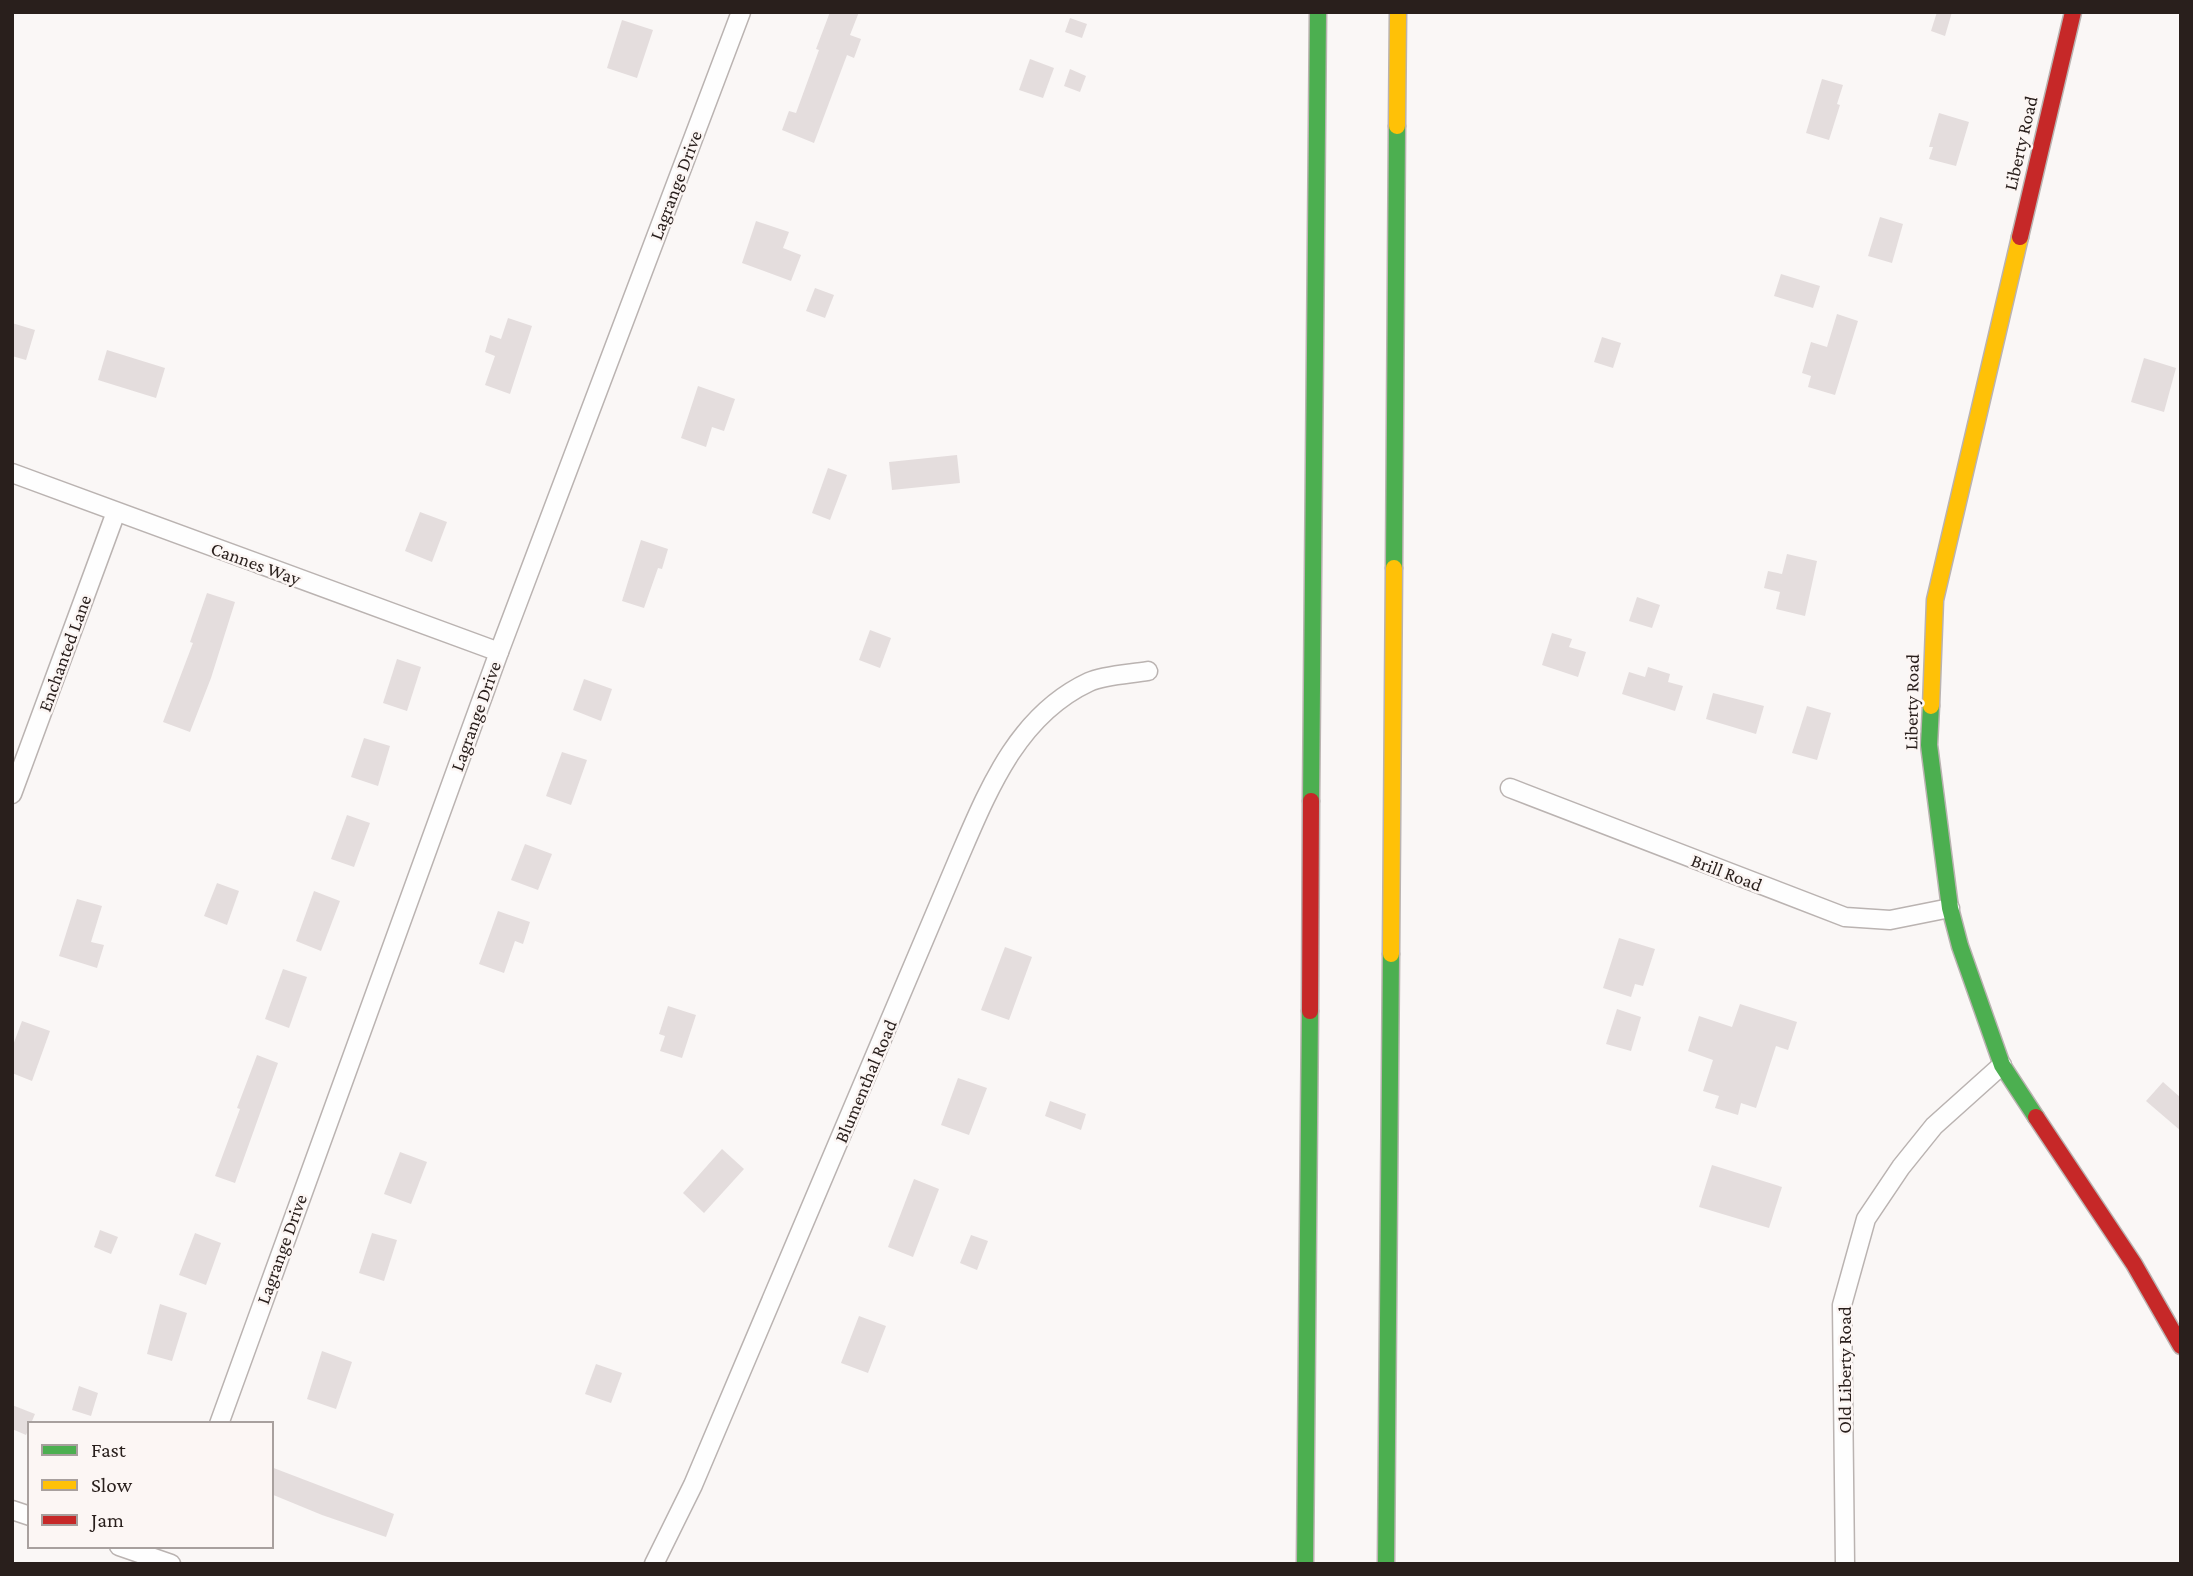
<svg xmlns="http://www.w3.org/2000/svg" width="2193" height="1576" font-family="'Crimson Pro',serif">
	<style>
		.building { fill: #e4dddd }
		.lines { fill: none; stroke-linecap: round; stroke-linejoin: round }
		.street-casing { stroke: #bab3b1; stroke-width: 21 }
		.fast-casing { stroke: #bab3b1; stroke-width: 19 }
		.slow-casing { stroke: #bab3b1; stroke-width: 19 }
		.jam-casing { stroke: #bab3b1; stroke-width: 19 }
		.street { stroke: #fefefe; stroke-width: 18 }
		.fast { stroke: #4caf50; stroke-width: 16 }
		.slow { stroke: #ffc107; stroke-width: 16 }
		.jam { stroke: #c62828; stroke-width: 16 }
		.labels { text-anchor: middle; stroke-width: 5; stroke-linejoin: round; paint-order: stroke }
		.street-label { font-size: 19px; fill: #291f1c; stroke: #fcf6f4 }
	</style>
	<rect width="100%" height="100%" fill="#faf7f6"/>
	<g class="building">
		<polygon points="830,12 859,12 850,35 861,39 854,58 847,55 814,143 782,130 789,111 796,113 819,50 816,49"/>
		<polygon points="1937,12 1952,12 1945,36 1931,31"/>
		<polygon points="1070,18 1087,24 1082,38 1065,32"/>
		<polygon points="622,20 653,30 637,78 607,68"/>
		<polygon points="1030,59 1054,68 1043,98 1019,90"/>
		<polygon points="1070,69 1086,76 1080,92 1064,86"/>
		<polygon points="1822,79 1843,85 1837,104 1840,105 1829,140 1806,133"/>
		<polygon points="1939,113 1969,122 1956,166 1929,159 1933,147 1929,147"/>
		<polygon points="1880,217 1903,224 1892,263 1868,256"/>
		<polygon points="756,221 789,232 783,248 801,255 791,281 742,263"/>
		<polygon points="1781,274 1820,286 1813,308 1774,296"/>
		<polygon points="815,288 834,295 825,318 806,311"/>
		<polygon points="1837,314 1858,321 1835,395 1808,387 1811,376 1802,373 1811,342 1827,347"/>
		<polygon points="508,318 532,326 510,394 485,385 495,356 485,352 490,335 501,339"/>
		<polygon points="12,323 35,330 26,360 12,356"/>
		<polygon points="1602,337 1621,343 1613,368 1594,362"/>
		<polygon points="107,350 165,368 156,398 98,380"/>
		<polygon points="2144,358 2176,368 2164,412 2131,402"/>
		<polygon points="698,386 735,399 724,431 712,427 706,447 681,438"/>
		<polygon points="957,455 960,483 892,490 889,462"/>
		<polygon points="828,468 847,475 830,520 812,513"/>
		<polygon points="420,512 447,522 432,562 405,551"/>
		<polygon points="641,540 668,549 662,569 658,568 644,608 622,601"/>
		<polygon points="1787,554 1817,561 1805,616 1776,609 1780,592 1764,588 1768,571 1782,574"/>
		<polygon points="207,593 235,602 211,678 190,732 163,722 193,643 190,642"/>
		<polygon points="1637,597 1660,605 1652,628 1629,621"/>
		<polygon points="870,630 891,638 880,668 859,660"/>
		<polygon points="1552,633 1572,639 1569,647 1586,652 1578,677 1542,665"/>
		<polygon points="397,659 421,667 407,711 383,703"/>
		<polygon points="1648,667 1670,674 1668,682 1683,686 1675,711 1622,694 1629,672 1645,677"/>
		<polygon points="584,679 612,689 601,721 573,710"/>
		<polygon points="1713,693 1764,706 1756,734 1706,719"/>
		<polygon points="1807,706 1831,713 1817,760 1792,753"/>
		<polygon points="364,738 390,746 378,786 351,777"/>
		<polygon points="562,752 587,760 571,805 546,796"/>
		<polygon points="347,815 370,823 354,867 331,859"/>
		<polygon points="525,844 552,854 538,890 511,880"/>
		<polygon points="217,883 239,891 227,925 204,916"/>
		<polygon points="314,891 340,901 321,951 296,941"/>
		<polygon points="77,899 102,906 91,942 104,945 97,968 59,956"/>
		<polygon points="498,911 530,922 523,944 515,941 504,973 479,964"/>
		<polygon points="1619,938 1655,949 1643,986 1635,984 1631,997 1603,988"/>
		<polygon points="1005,947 1032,957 1009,1020 981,1010"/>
		<polygon points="283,969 307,977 289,1028 265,1019"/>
		<polygon points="1740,1004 1797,1022 1788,1050 1776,1046 1756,1108 1741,1103 1738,1115 1715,1108 1719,1096 1703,1091 1713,1060 1688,1051 1699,1016 1732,1027"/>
		<polygon points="668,1006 696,1015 682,1058 660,1051 665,1036 659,1034"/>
		<polygon points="1617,1009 1641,1017 1631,1051 1606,1044"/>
		<polygon points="22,1021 50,1031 32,1081 12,1073 12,1048"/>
		<polygon points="257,1055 278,1063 235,1183 215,1176 240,1109 237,1108"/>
		<polygon points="958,1078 987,1088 969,1135 941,1125"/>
		<polygon points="2163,1082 2181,1098 2181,1131 2146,1101"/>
		<polygon points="1050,1101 1086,1114 1081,1130 1045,1116"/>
		<polygon points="722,1149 744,1169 704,1213 683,1193"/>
		<polygon points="400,1152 427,1162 411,1204 384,1194"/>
		<polygon points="1712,1165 1782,1187 1769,1228 1699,1207"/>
		<polygon points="914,1179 939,1189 913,1257 888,1247"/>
		<polygon points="100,1230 118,1237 111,1254 94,1247"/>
		<polygon points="195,1233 221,1243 206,1285 179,1275"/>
		<polygon points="372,1233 397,1240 384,1281 359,1273"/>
		<polygon points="971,1235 988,1241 977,1270 960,1263"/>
		<polygon points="160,1304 187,1313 172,1361 147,1354"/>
		<polygon points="859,1316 886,1326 868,1373 841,1363"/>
		<polygon points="322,1351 352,1362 336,1409 307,1399"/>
		<polygon points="596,1364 622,1373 611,1403 585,1394"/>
		<polygon points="79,1386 98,1393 91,1416 72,1410"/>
		<polygon points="12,1405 35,1414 26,1435 12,1429"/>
		<polygon points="271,1467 394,1514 386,1537 322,1515 271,1494"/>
	</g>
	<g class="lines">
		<g class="street-casing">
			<g id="street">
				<polyline points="12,473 499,652"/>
				<polyline points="1510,788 1845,917 1890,920 1950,908"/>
				<polyline points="12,794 116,512"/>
				<polyline points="219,1424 499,652 741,12"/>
				<polyline points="12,1510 30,1516"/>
				<polyline points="119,1546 171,1564"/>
				<path d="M 654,1564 L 693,1485 L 957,862 C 987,793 1016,716 1089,682 C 1104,675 1131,674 1148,671"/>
				<polyline points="1845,1564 1842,1305 1866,1219 1901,1167 1934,1126 2002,1065"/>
			</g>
		</g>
		<g class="fast-casing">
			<g id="fast">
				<polyline points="1394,568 1397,126"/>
				<polyline points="1931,706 1929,745 1950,908 1960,946 2002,1065 2036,1117"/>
				<polyline points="1311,801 1318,12"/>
				<polyline points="1305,1564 1310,1011"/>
				<polyline points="1386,1564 1391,954"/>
			</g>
		</g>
		<g class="slow-casing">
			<g id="slow">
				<polyline points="1397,126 1398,12"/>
				<polyline points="1931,706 1935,600 2020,237"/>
				<polyline points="1391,954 1394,568"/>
			</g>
		</g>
		<g class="jam-casing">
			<g id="jam">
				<polyline points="2020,237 2073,12"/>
				<polyline points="1310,1011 1311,801"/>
				<polyline points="2036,1117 2134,1264 2181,1346"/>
			</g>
		</g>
		<use href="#street" class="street"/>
		<use href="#fast" class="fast"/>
		<use href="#slow" class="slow"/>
		<use href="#jam" class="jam"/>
	</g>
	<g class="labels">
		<g class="street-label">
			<text transform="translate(2020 143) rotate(-77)" y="7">Liberty Road</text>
			<text transform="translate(675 185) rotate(-69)" y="7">Lagrange Drive</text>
			<text transform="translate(256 563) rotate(20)" y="7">Cannes Way</text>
			<text transform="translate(64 653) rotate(-70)" y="7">Enchanted Lane</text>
			<text transform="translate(1911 702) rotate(-89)" y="7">Liberty Road</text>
			<text transform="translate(475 716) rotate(-70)" y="7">Lagrange Drive</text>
			<text transform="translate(1727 872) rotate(21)" y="7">Brill Road</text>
			<text transform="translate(865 1081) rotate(-67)" y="7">Blumenthal Road</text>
			<text transform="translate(281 1249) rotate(-70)" y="7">Lagrange Drive</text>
			<text transform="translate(1844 1370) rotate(-90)" y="7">Old Liberty Road</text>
		</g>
	</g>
	<rect width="2193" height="1576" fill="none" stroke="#291f1c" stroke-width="28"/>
	<rect x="28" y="1422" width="245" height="126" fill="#fcf6f4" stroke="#a8a09e" stroke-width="2"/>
	<rect x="42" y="1445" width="35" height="10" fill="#4caf50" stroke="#a8a09e" stroke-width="2"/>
	<text x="91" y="1457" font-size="21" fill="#291f1c">Fast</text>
	<rect x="42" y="1480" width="35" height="10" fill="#ffc107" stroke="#a8a09e" stroke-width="2"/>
	<text x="91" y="1492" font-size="21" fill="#291f1c">Slow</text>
	<rect x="42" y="1515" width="35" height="10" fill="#c62828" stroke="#a8a09e" stroke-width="2"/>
	<text x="91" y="1527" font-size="21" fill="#291f1c">Jam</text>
</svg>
